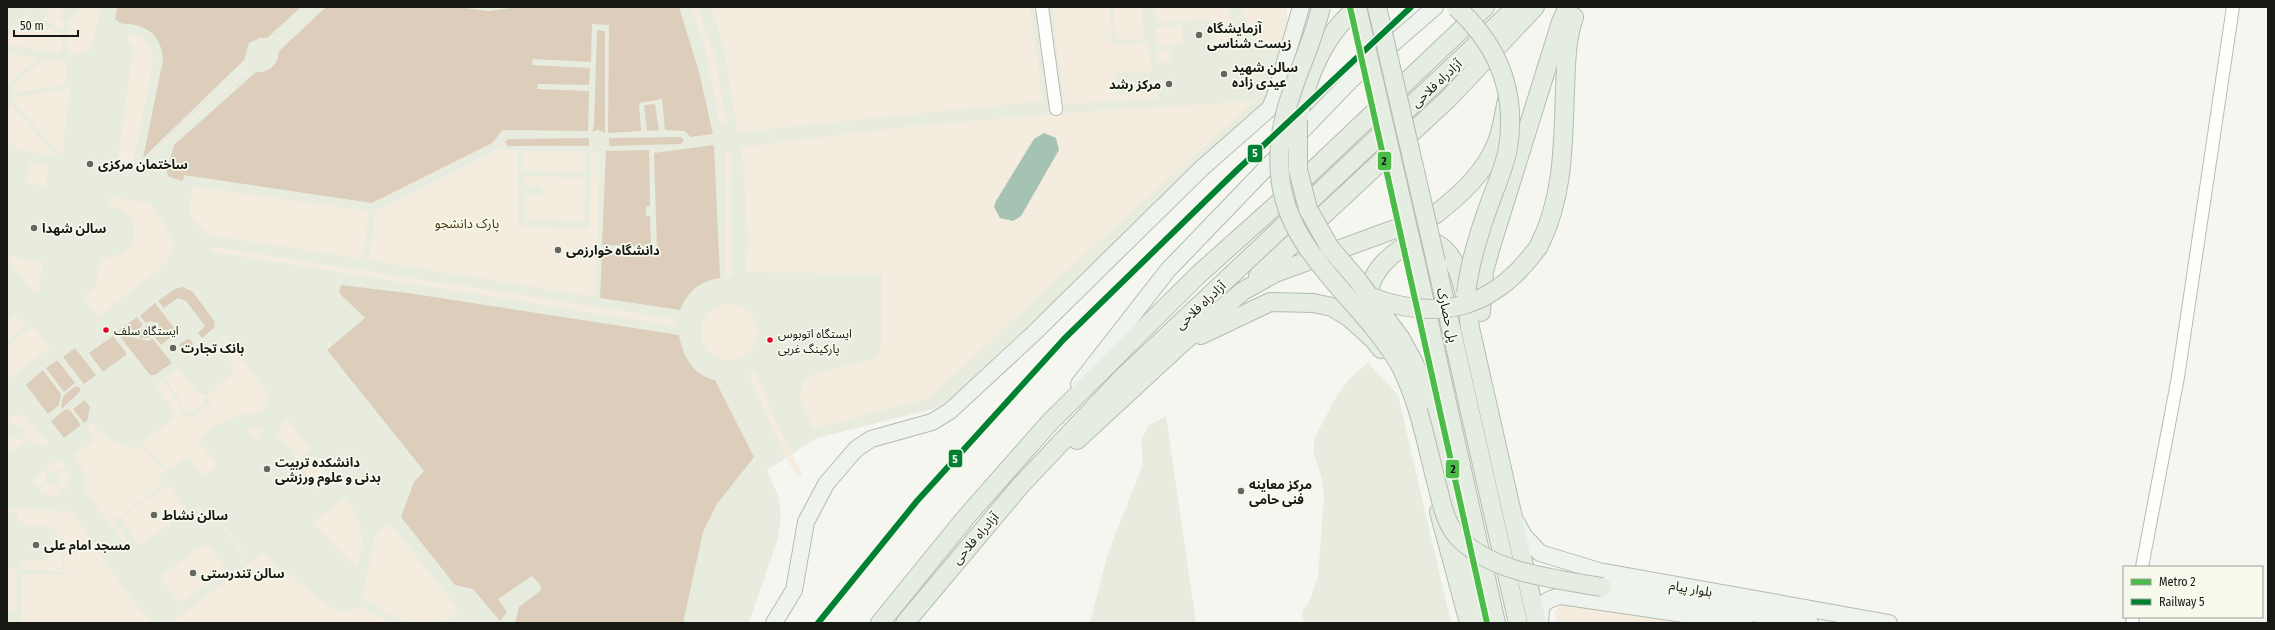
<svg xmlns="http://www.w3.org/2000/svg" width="2275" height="630" font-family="'Fira Sans Condensed','Noto Sans Arabic',sans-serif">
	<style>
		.built { fill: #e8ecdf }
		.green { fill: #f4ecde }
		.forest { fill: #dcceba }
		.water { fill: #a5c3b3 }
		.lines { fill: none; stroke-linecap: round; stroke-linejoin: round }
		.minor-casing { stroke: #b9bab5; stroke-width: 14 }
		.major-casing { stroke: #b4bcb0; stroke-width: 18 }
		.highway-casing { stroke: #b4bcb0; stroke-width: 20 }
		.minor { stroke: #fefefd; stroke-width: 12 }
		.major { stroke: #eff3ed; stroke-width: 16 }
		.highway { stroke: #e5ede3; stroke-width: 18 }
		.highway-bridge-casing { stroke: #b4bcb0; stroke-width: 20; stroke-linecap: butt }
		.highway-bridge { stroke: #e5ede3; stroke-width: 18 }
		.rail-1-casing { stroke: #f6faec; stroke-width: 9 }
		.rail-1 { stroke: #008033; stroke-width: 6 }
		.metro-1-casing { stroke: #f6faec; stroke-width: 9 }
		.metro-1 { stroke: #4bbc4a; stroke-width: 6 }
		.poi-dot { fill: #656660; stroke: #f6faec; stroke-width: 1.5 }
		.bus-dot { fill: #e4002b; stroke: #f6faec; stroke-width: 1.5 }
		.labels { text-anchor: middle; stroke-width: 3.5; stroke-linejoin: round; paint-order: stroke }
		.bus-label { font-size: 12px; fill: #171813; stroke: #f6faec; text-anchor: start }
		.poi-label { font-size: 13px; font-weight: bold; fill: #171813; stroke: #f6faec; text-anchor: start }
		.street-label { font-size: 13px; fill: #171813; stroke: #f6faec }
		.park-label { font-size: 13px; fill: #4e3409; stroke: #f6faec }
		.line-badge { stroke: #f6faec; stroke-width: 1.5 }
		.badge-label { font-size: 11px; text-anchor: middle; font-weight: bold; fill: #fff }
		.pale-badge-label { font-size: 11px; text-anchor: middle; font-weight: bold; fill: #111 }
	</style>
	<rect width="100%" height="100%" fill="#f5f6f0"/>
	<g class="built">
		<polygon points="7,7 1287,7 1287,19 1285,42 1269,99 948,401 934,409 817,438 767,470 779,498 781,515 778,538 749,623 7,623"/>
		<polygon points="1368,363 1398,395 1451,623 1304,623 1302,612 1310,600 1318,576 1324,496 1322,479 1313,451 1315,437 1336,397 1351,377"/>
		<polygon points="1166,416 1196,623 1090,623 1108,553 1143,465 1141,441 1148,426"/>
	</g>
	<g class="green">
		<polygon points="62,7 59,18 64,23 63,31 42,19 51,8"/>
		<polygon points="84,7 101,7 91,48 84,53 67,54 68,21"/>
		<polygon points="313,7 316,7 276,42 276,41"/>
		<polygon points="691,7 697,7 715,56 726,123 724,125 720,123 706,52"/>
		<polygon points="711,7 1030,7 1043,101 738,132 723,44"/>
		<polygon points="1052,7 1110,7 1112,44 1147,43 1153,72 1115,73 1117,95 1157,92 1158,99 1064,104"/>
		<polygon points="1114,7 1142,7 1144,39 1116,39"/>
		<polygon points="1155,7 1227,7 1243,45 1213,45 1210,19 1156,23"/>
		<polygon points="1240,7 1287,7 1285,42 1258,44"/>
		<polygon points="25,13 33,19 27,26 17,24"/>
		<path d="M 37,21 L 63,35 L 61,54 L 7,44 L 7,35 L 13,26 C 21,33 32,30 37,21 Z"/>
		<polygon points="1182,25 1183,44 1156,46 1156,28"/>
		<path d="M 129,34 C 146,37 153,45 153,62 L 133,165 L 129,164 L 124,167 L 117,166 L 134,45 L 127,43 Z"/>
		<polygon points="1157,51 1171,51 1170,62 1157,63"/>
		<polygon points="7,53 39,58 7,84"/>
		<polygon points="45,59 66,62 67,79 64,85 15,93 10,86"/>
		<polygon points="247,69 246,73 157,152 157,164 156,151"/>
		<polygon points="70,88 62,157 12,100 16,97"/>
		<polygon points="1255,101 1056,280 929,398 813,429 800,396 804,381 816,373 876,358 882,344 882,274 746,272 748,241 742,147 914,126 1080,112"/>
		<polygon points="10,103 57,157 16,149 7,138"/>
		<polygon points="496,150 518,150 519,226 589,229 592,151 600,153 595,297 369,260 376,211"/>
		<polygon points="523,151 585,151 585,172 523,170"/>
		<polygon points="729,151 731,153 732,275 728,277 725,275 727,185 725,153"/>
		<polygon points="30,163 49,167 45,187 25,182"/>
		<polygon points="524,176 585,178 584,221 525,220 524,195 543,195 542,186 524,185"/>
		<polygon points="192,186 369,211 363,259 208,235 190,216"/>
		<path d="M 111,197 L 150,203 L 170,233 L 174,249 L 164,265 L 98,317 L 83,297 L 95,288 L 101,257 C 139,262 150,214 110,206 Z"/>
		<polygon points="214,247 674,319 676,323 674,326 213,252 211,249"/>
		<polygon points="19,256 20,259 42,262 39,291 35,294 8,259"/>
		<circle cx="729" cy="332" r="28"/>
		<polygon points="15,314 26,326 10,338 7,335 7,321"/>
		<polygon points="32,327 34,327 50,348 7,380 7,346"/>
		<path d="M 224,335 L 269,396 L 262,412 C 238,413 217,421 200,439 L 201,445 L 216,463 L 215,467 L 203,477 L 187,457 L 170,470 L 141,444 L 173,418 L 171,407 L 157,387 L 157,384 L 162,380 L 178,401 L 180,413 L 191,417 L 196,423 L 197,421 L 193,416 L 206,406 L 211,412 L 213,410 L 209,405 L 208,397 L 205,397 L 205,403 L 191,413 L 182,410 L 181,401 L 165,378 L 178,368 L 198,394 L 208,395 L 234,373 Z"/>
		<polygon points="751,372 755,372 777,424 802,474 800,477 797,477 783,452 749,375"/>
		<polygon points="20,415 31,420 23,427 15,425 7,417"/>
		<polygon points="284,420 288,420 311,450 296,462 292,448 277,437"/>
		<polygon points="32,422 39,431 26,441 23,437 25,434 24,429"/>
		<polygon points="92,423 101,433 115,443 125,447 140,447 167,471 158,477 160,486 113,521 133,548 130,550 84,490 85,474 74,456 95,440 87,427"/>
		<polygon points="252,427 263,429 259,439 256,440 247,430"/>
		<polygon points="40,433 48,443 44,446 27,443"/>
		<polygon points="13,437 21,439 24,442 10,453 7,449 7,442"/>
		<polygon points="313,455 332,479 331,482 319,490 300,466"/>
		<polygon points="59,458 66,466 57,473 49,472 46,468"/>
		<polygon points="44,469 47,473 46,482 37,488 31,480"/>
		<polygon points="67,469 70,481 64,492 57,484 59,475"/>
		<path d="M 47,484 L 56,485 L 62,493 C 54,498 46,497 39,490 Z"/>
		<polygon points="168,484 187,512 140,545 121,518"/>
		<path d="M 344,498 C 364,522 365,539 357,568 L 313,523 Z"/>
		<path d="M 8,508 L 60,511 L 62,572 L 18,569 L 24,560 C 46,560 58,563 59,538 L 56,534 L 56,530 L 50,526 L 32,527 L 18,520 L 17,512 L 8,512 Z"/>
		<path d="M 72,511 C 88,534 135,613 156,623 L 21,623 L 21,574 L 65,575 L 61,512 Z"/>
		<polygon points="217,515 246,555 244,556 215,516"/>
		<path d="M 385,525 L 393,527 L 458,609 L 457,613 C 438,626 426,626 404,619 L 402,622 L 362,598 L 375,537 Z"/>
		<polygon points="207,543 227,570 179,603 160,576"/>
		<polygon points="263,553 278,569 290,575 332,608 350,612 361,606 390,623 176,623 173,621"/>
		<polygon points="11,567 16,568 17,611 9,611 7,607 7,576"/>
		<polygon points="1565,603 1685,623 1556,623 1554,611"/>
	</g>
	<g class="forest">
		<path d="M 117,7 L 301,7 L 267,38 L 260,38 L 249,43 L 244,60 L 143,158 L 163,60 C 162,39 151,27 130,24 C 123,24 120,24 115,19 Z"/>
		<path d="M 326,7 L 456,7 L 489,11 L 520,7 L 679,7 L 699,72 L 713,134 L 691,137 L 684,131 L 665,130 L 662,99 L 639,103 L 641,131 L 608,133 L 609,25 L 592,24 L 591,62 L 533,59 L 532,65 L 590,68 L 589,85 L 538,84 L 537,89 L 589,91 L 588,131 L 503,130 L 492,143 L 372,203 L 184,175 L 183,181 L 169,177 L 165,168 L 169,163 L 174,145 L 256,72 C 270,73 278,64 279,51 Z"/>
		<polygon points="597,30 605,31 605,133 598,130 592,132 594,125"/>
		<polygon points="655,104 659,130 647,131 644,105"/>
		<polygon points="681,137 684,140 681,144 609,146 609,138"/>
		<polygon points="589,138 589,146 508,146 505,142 508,139"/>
		<path d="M 714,145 L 720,278 C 700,281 688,291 680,310 L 600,298 L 602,252 L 657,251 L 654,153 Z"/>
		<polygon points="649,150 650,206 646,207 646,216 650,216 651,246 602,245 606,151"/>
		<path d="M 341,285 L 408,293 L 679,335 C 683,357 693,375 715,380 L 754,457 L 717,504 L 703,532 L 683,623 L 515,623 L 519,607 L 540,591 L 541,586 L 532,576 L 498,599 L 507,612 L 500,621 L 473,589 L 455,585 L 401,517 L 414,482 L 424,471 L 327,350 L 365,318 L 339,293 Z"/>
		<polygon points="183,287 193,292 215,322 214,328 202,338 198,333 205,326 186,301 178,298 164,308 158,301 175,289"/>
		<polygon points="155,303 177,332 161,345 154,336 159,332 159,323 150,321 146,323 140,316"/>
		<polygon points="137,317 143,325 139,329 138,336 117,332"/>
		<polygon points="149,324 156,325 156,332 148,338 139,338 141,330"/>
		<polygon points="118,334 149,341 152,338 172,363 155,375 150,375"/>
		<polygon points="113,336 127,354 103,372 89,353"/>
		<polygon points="188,339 190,339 193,344 183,353 179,344"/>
		<polygon points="75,348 96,375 84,384 63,357"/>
		<polygon points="56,361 58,361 75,383 64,392 46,368"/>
		<polygon points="43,370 61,394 59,405 48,414 26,385"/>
		<path d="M 76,386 L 81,389 C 78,396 67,402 62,409 C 61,395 64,395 76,386 Z"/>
		<polygon points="85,400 90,407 87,421 84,423 73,409"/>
		<polygon points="66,409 70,410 81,425 64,438 51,421"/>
	</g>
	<polygon class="water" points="1044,133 1056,138 1059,150 1021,216 1013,221 1000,218 994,207 996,201 1034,139"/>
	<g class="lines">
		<g class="minor-casing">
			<g id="minor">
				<polyline points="1042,7 1056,109"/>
				<polyline points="2142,567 2178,377 2233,7"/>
				<polyline points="2132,623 2133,617"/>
			</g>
		</g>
		<g class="major-casing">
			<g id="major">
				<polyline points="1079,384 1168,270 1351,80 1435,7"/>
				<polyline points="1517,523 1524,536 1540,553 1599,571 1889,623"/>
				<polyline points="1602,587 1810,623"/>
				<polyline points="774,623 794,590 806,522 826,484 856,449 871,439 932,422 950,411 1033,334 1202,168 1270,108 1275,96 1301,7"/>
				<path d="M 1540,623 C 1541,604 1541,601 1561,596 L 1745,623"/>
			</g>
		</g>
		<g class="highway-casing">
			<g id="highway">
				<path d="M 1298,120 C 1306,79 1324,34 1358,7"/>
				<path d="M 1539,246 C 1564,196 1563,144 1565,90 C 1566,66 1566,40 1574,17"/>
				<polyline points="1436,262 1518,623"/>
				<polyline points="1416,263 1496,623"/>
				<polyline points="1258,276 1449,98 1535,7"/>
				<path d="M 1368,307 C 1368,296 1369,286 1374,277 C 1383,258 1415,232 1437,244 C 1462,257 1467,304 1470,328 L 1537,623"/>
				<polyline points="1481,312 1484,271 1492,243 1561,22 1568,7"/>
				<polyline points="1201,335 1270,302 1313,303 1332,307 1350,318 1373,339 1381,349"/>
				<polyline points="1429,399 1481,623"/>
				<path d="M 1077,440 L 1182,343 L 1243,291 L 1275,273 L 1436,214 C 1461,194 1485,173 1497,142 C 1502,129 1504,114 1507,100"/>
				<polyline points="1439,512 1469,623"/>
				<polyline points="880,623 967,516 1050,422 1198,275 1284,198 1485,7"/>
				<polyline points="905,623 1020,486 1122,378 1516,7"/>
			</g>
		</g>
		<use href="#minor" class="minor"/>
		<use href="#major" class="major"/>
		<use href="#highway" class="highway"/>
		<g class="highway-bridge-casing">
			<g id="highway-bridge">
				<path d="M 1321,7 C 1307,67 1274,108 1280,175 C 1287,256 1365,301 1401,367 C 1419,403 1426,442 1436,481 C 1441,499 1444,521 1457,536 C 1490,573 1556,579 1602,587"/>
				<polyline points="1357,7 1416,263"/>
				<polyline points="1377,7 1436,262"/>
				<path d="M 1456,7 C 1498,45 1517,92 1508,148 C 1505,165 1498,181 1492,197 C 1480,229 1470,260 1466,293"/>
				<polyline points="1298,120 1298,170 1308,209 1330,248 1356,278 1401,339 1414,363 1429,399"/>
				<path d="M 1368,296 C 1440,323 1494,309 1539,246"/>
			</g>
		</g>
		<use href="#highway-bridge" class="highway-bridge"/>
		<g class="rail-1-casing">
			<polyline id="rail-1" points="818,623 917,501 1064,339 1235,172 1411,7"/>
		</g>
		<use href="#rail-1" class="rail-1"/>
		<g class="metro-1-casing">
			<polyline id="metro-1" points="1350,7 1487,623"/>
		</g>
		<use href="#metro-1" class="metro-1"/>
	</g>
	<g class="poi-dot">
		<circle cx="1199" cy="35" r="4"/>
		<circle cx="1224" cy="74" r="4"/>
		<circle cx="1169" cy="84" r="4"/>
		<circle cx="90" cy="164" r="4"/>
		<circle cx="34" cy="228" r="4"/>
		<circle cx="558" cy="250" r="4"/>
		<circle cx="173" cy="348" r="4"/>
		<circle cx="267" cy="469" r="4"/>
		<circle cx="1241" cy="491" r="4"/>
		<circle cx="154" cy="515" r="4"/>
		<circle cx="36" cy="545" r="4"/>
		<circle cx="193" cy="573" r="4"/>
	</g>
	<g class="bus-dot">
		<circle cx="106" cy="330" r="3.5"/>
		<circle cx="770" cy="340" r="3.5"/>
	</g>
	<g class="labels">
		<g class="bus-label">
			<text x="114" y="335">ایستگاه سلف</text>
			<text x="778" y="338">ایستگاه اتوبوس<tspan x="778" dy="15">پارکینگ غربی</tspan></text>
		</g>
		<g class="poi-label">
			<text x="1207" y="33">آزمایشگاه<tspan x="1207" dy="15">زیست شناسی</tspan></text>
			<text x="1232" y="72">سالن شهید<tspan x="1232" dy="15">عیدی زاده</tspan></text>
			<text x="1161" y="89" text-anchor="end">مرکز رشد</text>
			<text x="98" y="169">ساختمان مرکزی</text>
			<text x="42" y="233">سالن شهدا</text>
			<text x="566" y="255">دانشگاه خوارزمی</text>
			<text x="181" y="353">بانک تجارت</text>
			<text x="275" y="467">دانشکده تربیت<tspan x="275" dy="15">بدنی و علوم ورزشی</tspan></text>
			<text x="1249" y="489">مرکز معاینه<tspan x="1249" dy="15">فنی حامی</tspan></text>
			<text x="162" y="520">سالن نشاط</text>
			<text x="44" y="550">مسجد امام علی</text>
			<text x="201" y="578">سالن تندرستی</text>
		</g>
		<g class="street-label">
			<text transform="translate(1436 83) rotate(-43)" y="5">آزادراه فلاحی</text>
			<text transform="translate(1200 305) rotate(-43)" y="5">آزادراه فلاحی</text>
			<text transform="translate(1448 315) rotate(77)" y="5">پل حصارک</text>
			<text transform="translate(975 538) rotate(-49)" y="5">آزادراه فلاحی</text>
			<text transform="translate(1691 588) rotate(10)" y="5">بلوار پیام</text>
		</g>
		<g class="park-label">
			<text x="467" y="228">پارک دانشجو</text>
		</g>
	</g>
	<g class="line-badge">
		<rect x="1247" y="144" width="16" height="19" rx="4" fill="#008033"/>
		<rect x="1377" y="151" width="15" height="20" rx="4" fill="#4bbc4a"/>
		<rect x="948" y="449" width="15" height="19" rx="4" fill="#008033"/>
		<rect x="1445" y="459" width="15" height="20" rx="4" fill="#4bbc4a"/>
	</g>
	<g class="badge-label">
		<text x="1255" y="157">5</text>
		<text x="955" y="463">5</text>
	</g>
	<g class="pale-badge-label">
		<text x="1384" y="165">2</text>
		<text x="1453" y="473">2</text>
	</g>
	<rect width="2275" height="630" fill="none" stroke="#171813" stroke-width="16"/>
	<rect x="2123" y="566" width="140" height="52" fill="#f6faec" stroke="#9da095"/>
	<rect x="2131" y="579" width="20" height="6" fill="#4bbc4a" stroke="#9da095"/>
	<text x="2159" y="586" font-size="12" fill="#171813">Metro 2</text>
	<rect x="2131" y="599" width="20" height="6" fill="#008033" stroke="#9da095"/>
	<text x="2159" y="606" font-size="12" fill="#171813">Railway 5</text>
	<path d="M14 30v6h64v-6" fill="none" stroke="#171813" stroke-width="2"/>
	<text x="20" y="30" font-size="12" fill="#171813" stroke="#f6faec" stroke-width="3" paint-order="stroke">50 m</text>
</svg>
